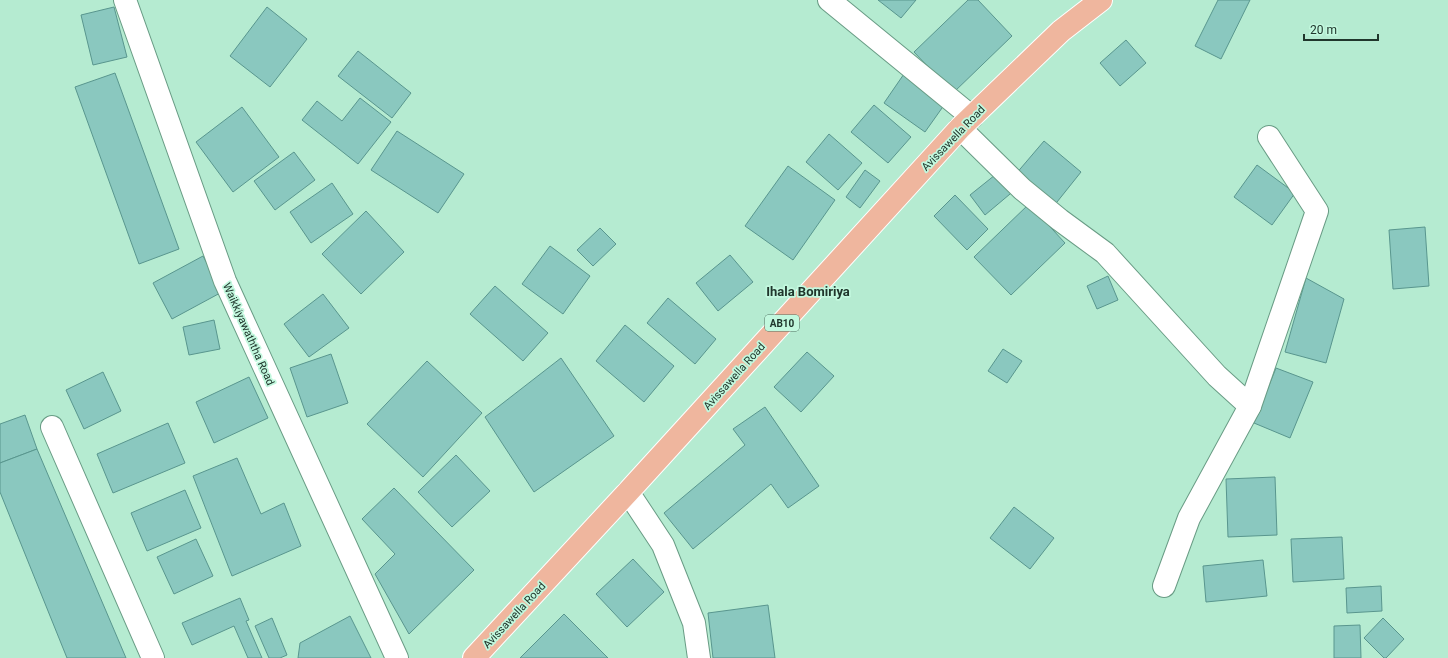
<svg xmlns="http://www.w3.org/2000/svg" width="1448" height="658" font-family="Roboto,sans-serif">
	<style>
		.building { fill: #8ac8bf; stroke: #59968e }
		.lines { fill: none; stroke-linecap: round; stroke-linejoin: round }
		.minor-casing { stroke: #699c85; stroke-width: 24 }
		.major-casing { stroke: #fff; stroke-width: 24 }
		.minor { stroke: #fff; stroke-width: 22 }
		.major { stroke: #efb69e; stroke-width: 22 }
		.labels { text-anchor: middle; stroke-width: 3.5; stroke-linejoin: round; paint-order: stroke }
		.shield { fill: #c2f8de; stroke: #517061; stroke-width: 1 }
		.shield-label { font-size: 10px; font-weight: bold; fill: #20362c }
		.street-label { font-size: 11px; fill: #20362c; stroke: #c2f8de }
		.quarter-label { font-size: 13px; font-weight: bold; fill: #20362c; stroke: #c2f8de }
	</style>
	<rect width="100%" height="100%" fill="#b5ebd1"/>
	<g class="building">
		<polygon points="878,0 916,0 901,18"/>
		<polygon points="968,0 978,0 1012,36 953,93 914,52"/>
		<polygon points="1218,0 1250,0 1221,59 1195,46"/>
		<polygon points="114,7 127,57 93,65 81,15"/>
		<polygon points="267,7 307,39 270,87 230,56"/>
		<polygon points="1126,40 1146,63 1120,86 1100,63"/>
		<polygon points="358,51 411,93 392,118 338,76"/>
		<polygon points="906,71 947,101 925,132 884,103"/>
		<polygon points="115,73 179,249 139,264 75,87"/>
		<polygon points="360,98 391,122 358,164 302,120 317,101 342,121"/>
		<polygon points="874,105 911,137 888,163 851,132"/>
		<polygon points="242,107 279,157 233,192 196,142"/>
		<polygon points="397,131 464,174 438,213 371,170"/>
		<polygon points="829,134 862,163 838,190 806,162"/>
		<polygon points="1044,141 1081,172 1053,207 1015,175"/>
		<polygon points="294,152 315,180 275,210 254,181"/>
		<polygon points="1257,165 1295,193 1272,225 1234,197"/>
		<polygon points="788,166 835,200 793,260 745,226"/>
		<polygon points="865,170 880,181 860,208 846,197"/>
		<polygon points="995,175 1016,189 985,215 970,195"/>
		<polygon points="332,183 353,214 311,243 290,212"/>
		<polygon points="955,195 988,229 967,250 934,216"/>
		<polygon points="1029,204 1065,243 1011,295 974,257"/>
		<polygon points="366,211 404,252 361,294 322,254"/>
		<polygon points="1425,227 1429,286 1393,289 1389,230"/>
		<polygon points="600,228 616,244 593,266 577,250"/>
		<polygon points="550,246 590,276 563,314 522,284"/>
		<polygon points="730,255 753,282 718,311 696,283"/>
		<polygon points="203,256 222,292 172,319 153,283"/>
		<polygon points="1108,276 1118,300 1097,309 1087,286"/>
		<polygon points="1306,278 1344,299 1326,363 1285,352"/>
		<polygon points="495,286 548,333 523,361 470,314"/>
		<polygon points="323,294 349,328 309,357 284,324"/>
		<polygon points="668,298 716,339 695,364 647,323"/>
		<polygon points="214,320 220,349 189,355 183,327"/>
		<polygon points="625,325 674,366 644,402 596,361"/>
		<polygon points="1003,349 1022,361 1007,383 988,371"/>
		<polygon points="807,352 834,376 801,412 774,387"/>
		<polygon points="331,354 348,403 307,417 290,368"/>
		<polygon points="561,358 614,436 534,492 485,417"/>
		<polygon points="427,361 482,413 423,477 367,424"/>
		<polygon points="1276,368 1313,382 1290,438 1254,423"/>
		<polygon points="103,372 121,411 84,429 66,390"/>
		<polygon points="249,377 268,418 214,443 196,402"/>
		<polygon points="765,407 819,486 788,508 771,484 693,549 664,513 745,445 733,429"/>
		<polygon points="25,415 37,449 0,463 0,424"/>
		<polygon points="168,423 185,463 113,493 97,454"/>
		<polygon points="37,449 126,658 67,658 0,492 0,463"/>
		<polygon points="456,455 490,491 452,527 418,492"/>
		<polygon points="237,458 261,514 284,503 301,546 232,576 193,476"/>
		<polygon points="1275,477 1277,535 1228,537 1226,479"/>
		<polygon points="394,488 474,570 409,634 375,574 395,554 362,519"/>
		<polygon points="185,490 201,528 147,551 131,513"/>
		<polygon points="1014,507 1054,538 1030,569 990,538"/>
		<polygon points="1342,537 1344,579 1293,582 1291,539"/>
		<polygon points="196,539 213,576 174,594 157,557"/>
		<polygon points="633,559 664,592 627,627 596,594"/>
		<polygon points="1263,560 1267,596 1206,602 1203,566"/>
		<polygon points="1381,586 1382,611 1347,613 1346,588"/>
		<polygon points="240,598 249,620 246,621 262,658 248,658 234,626 192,645 182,623"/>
		<polygon points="768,605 775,658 713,658 708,613"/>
		<polygon points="564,614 608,658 520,658"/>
		<polygon points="350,616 371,658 298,658 300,643"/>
		<polygon points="272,618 287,655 280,658 269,658 255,626"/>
		<polygon points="1383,618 1404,639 1386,658 1384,658 1364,638"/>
		<polygon points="1360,625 1361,658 1334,658 1334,626"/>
	</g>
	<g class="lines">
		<g class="minor-casing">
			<g id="minor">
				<polyline points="125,0 225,281 397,658"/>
				<polyline points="829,0 972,117"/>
				<polyline points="960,128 1022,189 1060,220 1105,253 1217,376 1250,406"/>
				<polyline points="52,427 153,658"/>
				<polyline points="628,492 663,545 694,623 699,658"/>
				<polyline points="1164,586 1189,518 1250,406 1317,211 1269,137"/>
			</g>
		</g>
		<g class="major-casing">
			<polyline id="major" points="474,658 628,492 960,128 1061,31 1101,0"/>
		</g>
		<use href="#minor" class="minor"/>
		<use href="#major" class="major"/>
	</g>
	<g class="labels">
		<rect class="shield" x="765" y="315" width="34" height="16" rx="3"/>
		<g class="shield-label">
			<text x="782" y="327">AB10</text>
		</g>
		<g class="street-label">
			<text transform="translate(953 138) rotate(-46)" y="4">Avissawella Road</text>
			<text transform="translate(249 334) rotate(66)" y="4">Waikkiyawaththa Road</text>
			<text transform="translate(734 376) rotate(-48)" y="4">Avissawella Road</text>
			<text transform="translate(514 615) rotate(-47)" y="4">Avissawella Road</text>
		</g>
		<g class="quarter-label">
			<text x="808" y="296">Ihala Bomiriya</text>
		</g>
	</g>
	<path d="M1304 34v6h74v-6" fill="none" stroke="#20362c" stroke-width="2"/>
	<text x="1310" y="34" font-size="12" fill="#20362c" stroke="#c2f8de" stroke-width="3" paint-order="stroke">20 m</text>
</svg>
